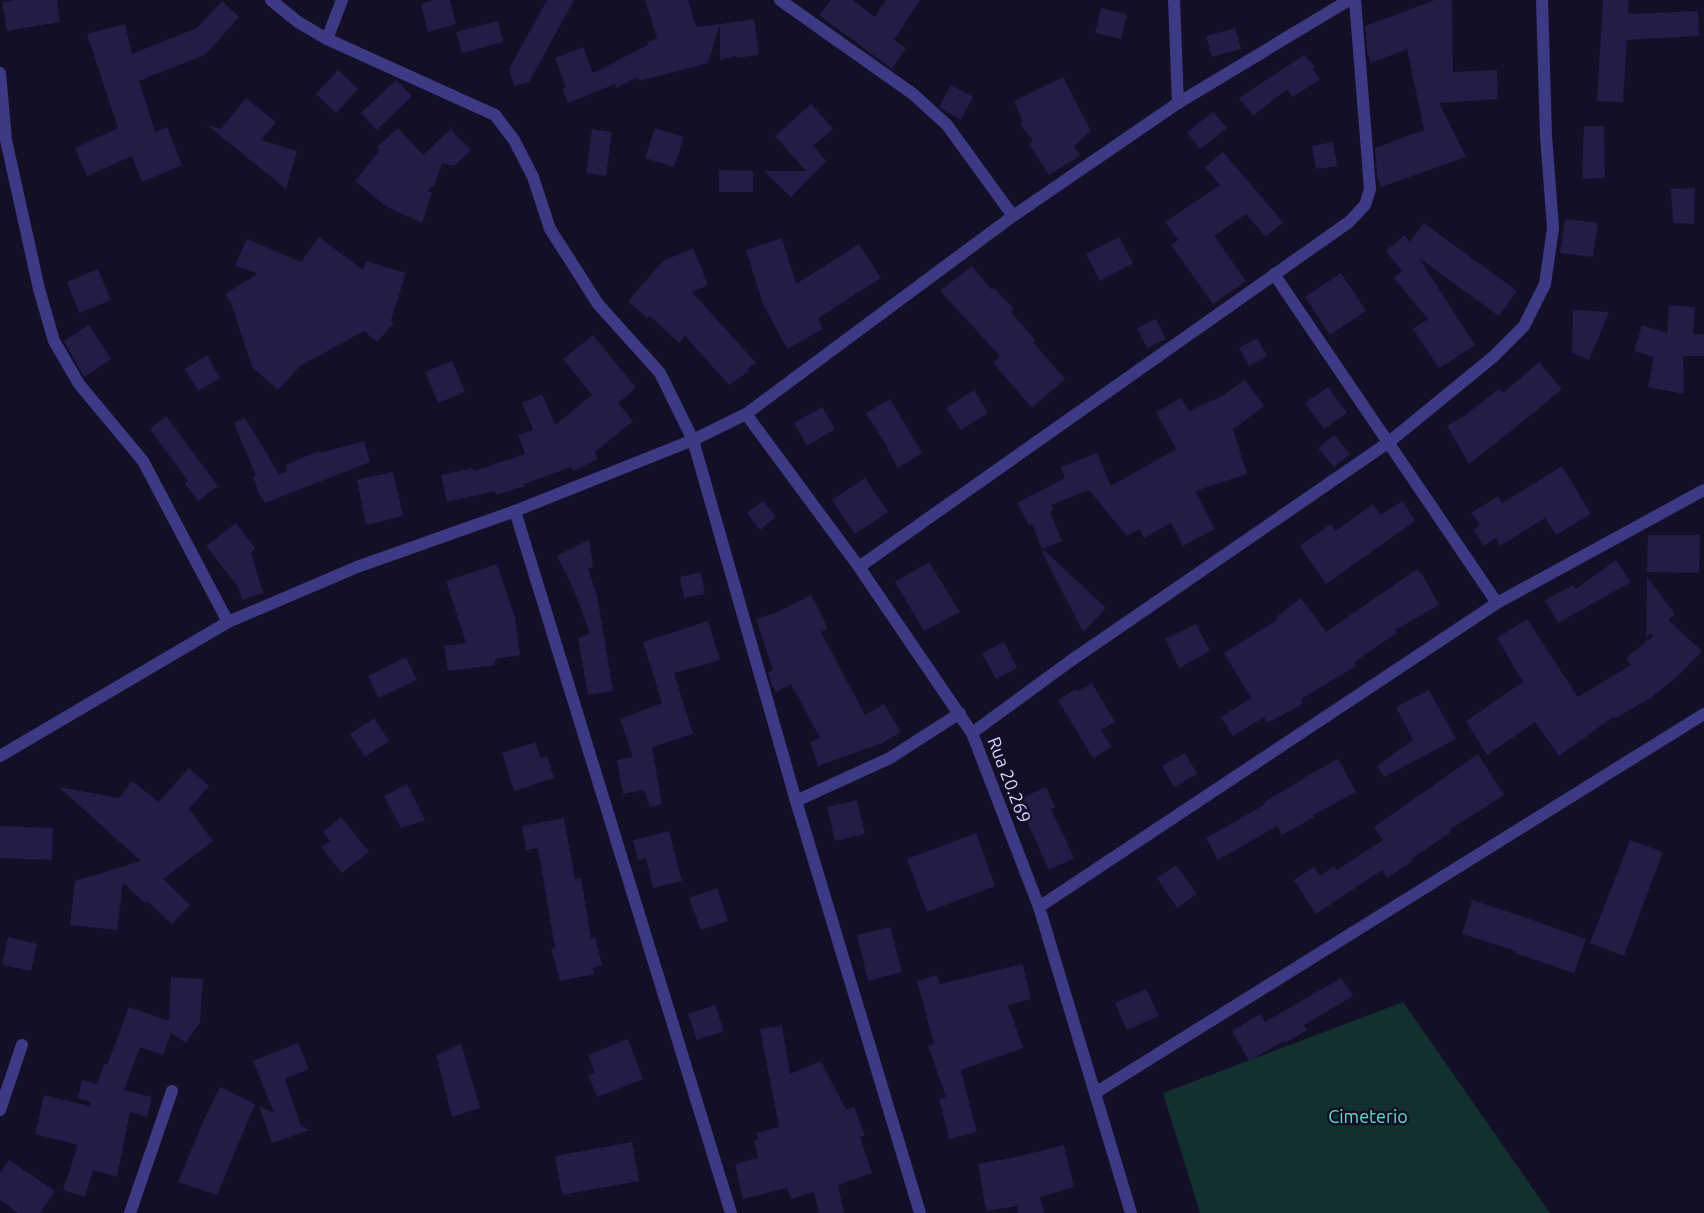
<svg xmlns="http://www.w3.org/2000/svg" width="1704" height="1213" font-family="Ubuntu,sans-serif">
	<style>
		.green { fill: #12302f }
		.building { fill: #241b47 }
		.lines { fill: none; stroke-linecap: round; stroke-linejoin: round }
		.minor { stroke: #3d3a85; stroke-width: 12 }
		.labels { text-anchor: middle; stroke-width: 5; stroke-linejoin: round; paint-order: stroke }
		.street-label { font-size: 18px; fill: #d9d4ff; stroke: #130f26 }
		.park-label { font-size: 18px; fill: #5fe0c0; stroke: #130f26 }
	</style>
	<rect width="100%" height="100%" fill="#130f26"/>
	<polygon class="green" points="1403,1002 1550,1213 1200,1213 1163,1093"/>
	<g class="building">
		<polygon points="15,0 57,0 60,22 7,31 2,2"/>
		<polygon points="434,0 450,0 456,24 428,32 421,4"/>
		<polygon points="547,0 574,0 529,82 514,86 509,69"/>
		<polygon points="645,0 688,0 696,27 720,24 708,63 639,81 637,77 616,88 615,84 568,103 562,89 566,87 555,58 583,47 593,73 648,45 647,43 657,38"/>
		<polygon points="831,0 853,0 875,17 886,0 920,0 894,40 906,48 892,69 819,15"/>
		<polygon points="1435,0 1452,0 1453,72 1497,70 1498,99 1439,103 1466,157 1381,187 1377,175 1375,148 1424,130 1407,49 1371,63 1367,51 1365,26"/>
		<polygon points="1603,0 1629,0 1628,14 1698,11 1699,36 1627,40 1623,102 1597,101"/>
		<polygon points="222,1 239,17 205,55 148,77 146,76 147,78 139,81 155,132 167,127 182,165 142,182 132,156 87,176 75,148 118,128 87,34 125,24 132,54 197,28"/>
		<polygon points="1101,8 1127,14 1121,39 1095,33"/>
		<polygon points="754,19 759,55 736,58 736,56 720,60 720,24"/>
		<polygon points="498,21 503,42 462,53 456,32"/>
		<polygon points="1235,28 1241,49 1212,57 1206,36"/>
		<polygon points="1304,55 1315,67 1313,69 1320,80 1292,97 1287,89 1253,116 1239,98"/>
		<polygon points="338,70 358,89 336,113 316,94"/>
		<polygon points="1063,77 1091,131 1074,146 1080,156 1049,175 1029,144 1033,141 1020,124 1023,122 1014,101"/>
		<polygon points="396,80 412,96 377,130 361,113"/>
		<polygon points="951,85 973,97 961,120 939,107"/>
		<polygon points="246,98 276,122 261,140 297,151 286,189 207,125 221,129"/>
		<polygon points="811,104 833,129 813,146 826,161 791,197 764,171 806,171 775,136"/>
		<polygon points="1213,112 1227,128 1200,149 1187,132"/>
		<polygon points="1584,126 1604,126 1605,178 1582,179"/>
		<polygon points="453,127 452,131 471,150 454,166 442,163 435,184 427,191 432,193 422,223 387,207 355,181 380,150 377,147 398,128 423,155"/>
		<polygon points="655,128 684,137 674,167 645,158"/>
		<polygon points="592,129 612,132 606,176 586,173"/>
		<polygon points="1333,142 1337,166 1316,169 1312,146"/>
		<polygon points="1223,152 1283,222 1266,237 1246,214 1214,236 1246,281 1213,304 1171,245 1178,240 1165,222 1220,185 1205,167"/>
		<polygon points="719,170 753,171 753,192 719,192"/>
		<polygon points="1695,188 1694,224 1673,223 1671,189"/>
		<polygon points="1565,219 1598,223 1593,257 1560,253"/>
		<polygon points="1424,223 1517,291 1499,316 1419,258 1475,345 1439,368 1413,329 1428,319 1394,278 1402,271 1386,251 1405,235 1409,242"/>
		<polygon points="319,237 363,270 366,261 406,273 391,320 394,323 377,342 364,331 300,366 278,390 252,367 232,306 225,294 257,274 235,265 247,239 301,262"/>
		<polygon points="1119,237 1133,263 1100,281 1086,254"/>
		<polygon points="782,238 796,284 859,244 881,278 818,318 823,329 787,349 763,304 746,250"/>
		<polygon points="693,248 708,285 692,292 756,363 748,368 749,371 729,385 685,336 679,343 650,316 647,318 628,301 663,261"/>
		<polygon points="972,266 992,290 994,288 1014,309 1011,312 1035,340 1033,342 1065,379 1032,408 993,363 1000,356 940,291"/>
		<polygon points="98,269 111,300 79,313 67,282"/>
		<polygon points="1341,273 1366,311 1330,335 1305,297"/>
		<polygon points="1669,305 1695,307 1693,335 1704,334 1704,356 1683,356 1684,394 1648,387 1654,357 1634,351 1642,325 1667,333"/>
		<polygon points="1573,310 1609,312 1589,360 1572,353"/>
		<polygon points="1156,319 1166,339 1147,348 1137,328"/>
		<polygon points="89,325 111,359 84,377 64,341"/>
		<polygon points="593,335 636,388 618,403 633,421 595,452 598,459 573,471 571,467 524,484 525,486 496,495 495,491 447,502 441,475 473,468 474,471 525,454 518,435 533,430 522,403 542,394 555,425 592,395 563,359"/>
		<polygon points="1257,338 1267,356 1249,366 1239,348"/>
		<polygon points="207,355 220,378 198,391 185,369"/>
		<polygon points="452,361 465,392 438,403 425,372"/>
		<polygon points="1539,362 1562,389 1531,415 1469,464 1447,426 1464,416 1499,389 1503,393"/>
		<polygon points="1245,380 1264,406 1233,429 1247,474 1195,491 1215,529 1183,546 1171,523 1144,538 1139,529 1127,536 1089,490 1051,505 1054,510 1050,512 1062,541 1042,549 1032,524 1029,526 1017,503 1065,478 1061,467 1097,453 1111,486 1176,449 1156,412 1181,398 1189,411 1222,396"/>
		<polygon points="1328,387 1347,413 1324,429 1305,403"/>
		<polygon points="974,390 988,413 961,430 946,408"/>
		<polygon points="890,399 922,453 898,468 887,449 888,448 866,413"/>
		<polygon points="822,407 835,429 807,446 794,423"/>
		<polygon points="166,416 218,486 198,501 185,483 188,481 150,429"/>
		<polygon points="245,418 279,474 287,471 285,465 319,451 320,453 364,441 370,462 265,503 259,493 253,477 256,476 234,423"/>
		<polygon points="1334,435 1350,454 1334,467 1318,448"/>
		<polygon points="1562,466 1591,514 1556,535 1545,518 1500,546 1496,538 1484,546 1473,530 1480,525 1471,513 1498,496 1502,503"/>
		<polygon points="393,472 403,516 366,525 357,480"/>
		<polygon points="865,478 888,512 855,534 832,500"/>
		<polygon points="763,501 776,517 760,530 747,513"/>
		<polygon points="1403,501 1415,521 1326,584 1300,546 1331,524 1336,531 1373,504 1380,515"/>
		<polygon points="236,523 255,548 251,552 263,593 242,600 238,587 206,546"/>
		<polygon points="1648,535 1700,535 1699,573 1647,572"/>
		<polygon points="589,540 593,567 588,569 597,595 613,691 588,695 578,638 590,633 573,588 557,556"/>
		<polygon points="1044,550 1106,608 1083,632 1042,552"/>
		<polygon points="1616,560 1631,582 1558,623 1545,600 1573,585 1576,589"/>
		<polygon points="929,562 960,612 924,631 895,582"/>
		<polygon points="497,564 515,618 520,655 495,659 495,665 448,671 444,646 466,643 446,581"/>
		<polygon points="1417,569 1420,573 1421,572 1439,605 1395,630 1397,633 1354,662 1356,666 1301,699 1303,704 1267,723 1264,717 1233,736 1221,717 1251,698 1224,653 1277,620 1276,617 1301,598 1326,632"/>
		<polygon points="701,572 705,594 684,598 680,577"/>
		<polygon points="1647,577 1675,614 1668,620 1702,651 1680,674 1652,697 1614,719 1613,717 1559,756 1535,722 1487,755 1466,721 1523,682 1497,638 1527,619 1578,697 1631,665 1626,658 1653,636 1651,633 1646,638"/>
		<polygon points="811,595 828,628 821,632 865,715 884,704 901,732 883,743 818,766 810,742 820,738 791,684 776,692 771,684 768,673 773,670 756,619 775,613"/>
		<polygon points="708,621 720,660 674,673 693,734 652,747 662,804 650,807 644,790 623,794 617,760 633,757 620,719 662,703 643,642"/>
		<polygon points="1196,624 1210,651 1179,668 1165,639"/>
		<polygon points="1004,642 1017,668 996,679 982,653"/>
		<polygon points="406,657 417,680 378,698 368,676"/>
		<polygon points="1092,683 1115,722 1101,730 1112,747 1093,758 1058,700 1076,689 1078,691"/>
		<polygon points="1429,690 1456,739 1384,777 1377,766 1413,740 1396,707"/>
		<polygon points="374,718 389,741 365,757 350,734"/>
		<polygon points="535,742 541,758 547,756 554,778 514,791 502,753"/>
		<polygon points="1185,753 1197,774 1174,787 1162,766"/>
		<polygon points="1478,754 1504,795 1449,830 1451,832 1411,859 1413,861 1387,878 1382,870 1316,914 1294,880 1314,867 1320,876 1334,866 1337,870 1383,840 1374,827"/>
		<polygon points="1338,759 1356,792 1313,815 1314,817 1282,835 1277,826 1218,860 1206,838 1264,805 1263,803 1303,779 1303,778"/>
		<polygon points="189,768 209,786 189,809 213,841 163,879 190,905 172,924 147,901 145,903 123,883 117,930 70,925 75,881 141,861 59,787 119,798 132,781 159,802"/>
		<polygon points="407,784 425,820 401,828 384,796"/>
		<polygon points="1046,787 1055,807 1051,809 1074,858 1049,870 1017,800"/>
		<polygon points="857,800 865,834 835,841 827,807"/>
		<polygon points="341,817 369,852 342,873 321,847 330,841 323,832"/>
		<polygon points="564,818 575,879 581,878 591,938 595,937 602,965 592,968 595,974 560,981 551,949 555,948 538,848 526,850 522,826"/>
		<polygon points="0,826 53,828 52,860 0,858"/>
		<polygon points="669,831 682,881 653,888 646,858 638,860 633,840"/>
		<polygon points="976,833 995,886 927,912 907,859"/>
		<polygon points="1630,840 1663,852 1624,956 1590,943"/>
		<polygon points="1176,865 1197,894 1177,908 1157,878"/>
		<polygon points="717,888 728,921 701,930 689,898"/>
		<polygon points="1472,900 1521,916 1586,939 1574,973 1515,953 1516,951 1462,934"/>
		<polygon points="890,927 902,972 868,981 857,935"/>
		<polygon points="8,937 37,944 31,971 2,965"/>
		<polygon points="1023,964 1031,999 1008,1005 1023,1048 961,1070 977,1132 949,1139 939,1099 946,1097 928,1046 934,1044 917,981 937,975 940,984"/>
		<polygon points="171,977 203,979 200,1022 186,1043 171,1033 163,1055 140,1047 124,1090 152,1097 147,1117 130,1112 117,1177 93,1170 85,1197 63,1190 78,1145 35,1134 44,1095 89,1106 91,1102 78,1098 82,1080 97,1084 104,1064 107,1065 129,1007 169,1021"/>
		<polygon points="1341,978 1353,996 1304,1025 1307,1030 1285,1043 1284,1041 1249,1061 1232,1031 1260,1014 1265,1022"/>
		<polygon points="1146,989 1159,1016 1127,1030 1115,1003"/>
		<polygon points="715,1005 724,1031 697,1040 688,1014"/>
		<polygon points="782,1026 790,1074 821,1061 846,1110 854,1107 865,1135 860,1137 872,1173 838,1185 844,1213 819,1213 814,1192 791,1199 787,1188 743,1199 735,1164 758,1158 754,1140 759,1139 756,1133 779,1127 760,1029"/>
		<polygon points="628,1039 643,1079 597,1097 588,1075 595,1073 588,1055"/>
		<polygon points="298,1043 309,1069 285,1079 301,1126 309,1130 272,1143 259,1106 274,1113 253,1061"/>
		<polygon points="461,1044 480,1108 452,1117 436,1055"/>
		<polygon points="220,1087 255,1104 217,1195 178,1182 203,1122"/>
		<polygon points="632,1142 639,1181 562,1195 555,1156"/>
		<polygon points="1064,1145 1074,1187 1040,1197 1044,1213 1018,1213 1017,1206 986,1211 978,1164 1016,1157"/>
		<polygon points="9,1160 55,1191 40,1213 18,1213 0,1200 0,1173"/>
	</g>
	<g class="lines">
		<g class="minor">
			<polyline points="271,0 298,22 327,39 495,115 514,140 533,177 550,229 598,304 660,373 693,440 796,801 920,1213"/>
			<polyline points="780,0 913,94 947,125 1013,216"/>
			<polyline points="1174,0 1178,103"/>
			<polyline points="327,39 342,0"/>
			<polyline points="0,73 6,140 39,289 54,341 79,384 143,461 228,622"/>
			<polyline points="1274,274 1497,603"/>
			<polyline points="746,414 859,567 972,733 1039,907 1131,1213"/>
			<polyline points="515,511 731,1213"/>
			<polyline points="859,567 1349,222 1365,205 1370,189 1355,0"/>
			<polyline points="972,733 1069,662 1389,442 1493,357 1524,326 1545,284 1553,228 1546,136 1542,0"/>
			<polyline points="0,756 228,622 357,567 515,511 693,440 746,414 1013,216 1178,103 1349,0"/>
			<polyline points="796,801 890,758 960,713"/>
			<polyline points="1039,907 1497,603 1704,490"/>
			<polyline points="1095,1093 1704,714"/>
			<polyline points="0,1110 22,1045"/>
			<polyline points="130,1213 172,1091"/>
		</g>
	</g>
	<g class="labels">
		<g class="street-label">
			<text transform="translate(1009 780) rotate(69)" y="6">Rua 20.269</text>
		</g>
		<g class="park-label">
			<text x="1368" y="1123">Cimeterio</text>
		</g>
	</g>
</svg>
